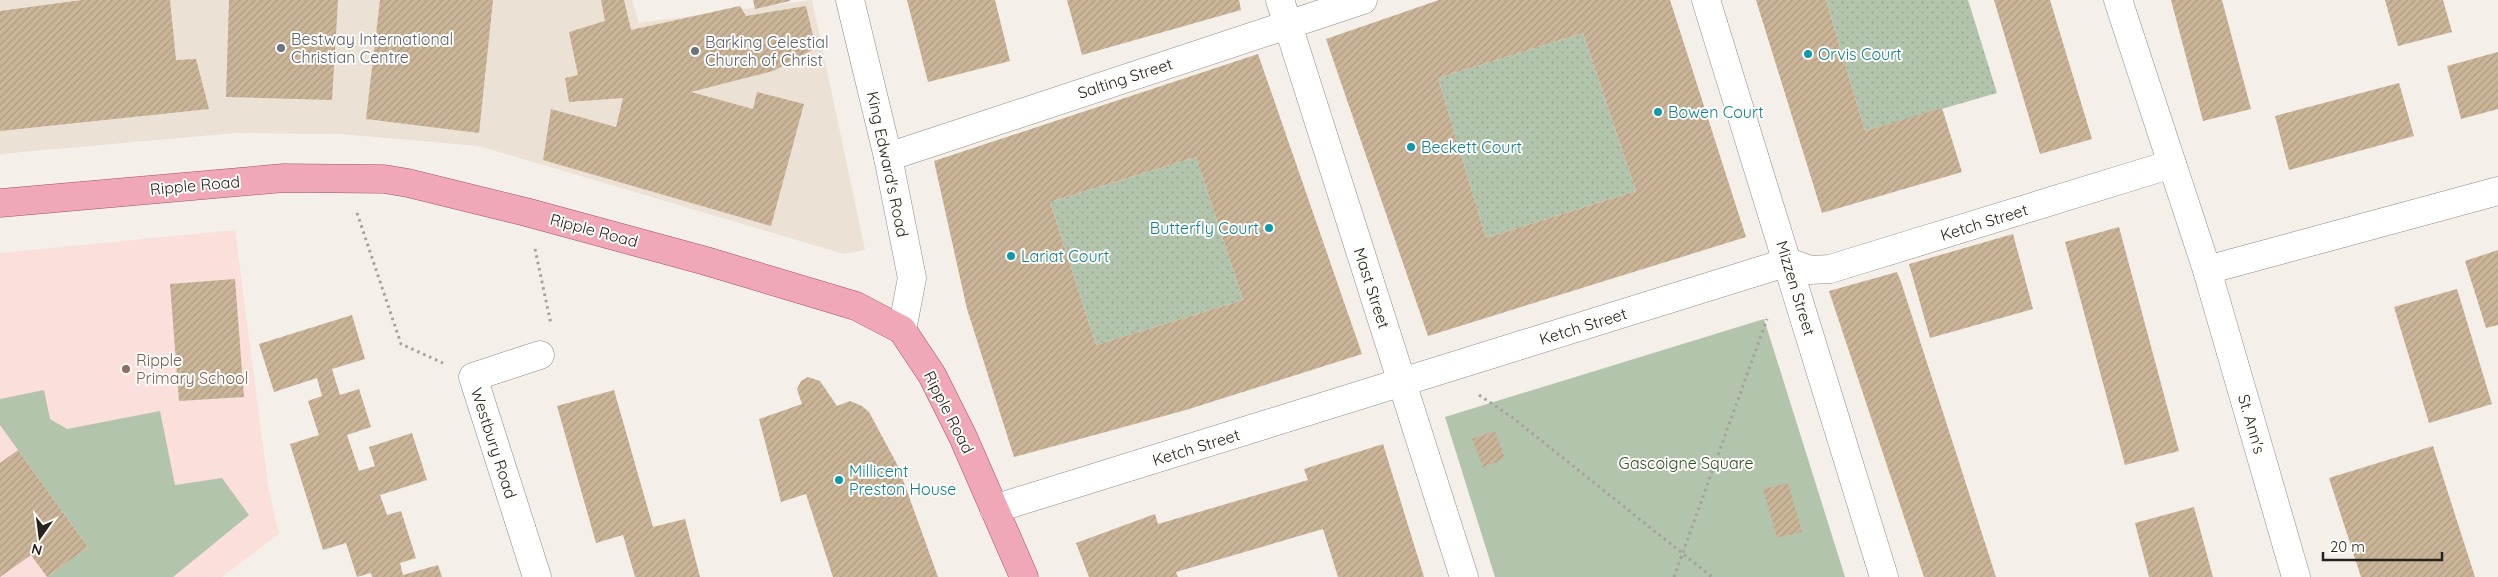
<svg xmlns="http://www.w3.org/2000/svg" width="2498" height="577" font-family="Quicksand,sans-serif">
	<style>
		.built { fill: #ebe1d4 }
		.education { fill: #fadfdb }
		.park { fill: #b3c4ad }
		.garden { fill: url(#garden-dots) }
		.building { fill: url(#building-hatch); fill-rule: evenodd }
		.lines { fill: none; stroke-linecap: round; stroke-linejoin: round }
		.minor-casing { stroke: #8e8983; stroke-width: 29 }
		.major-casing { stroke: #a25262; stroke-width: 29 }
		.path { stroke: #a5a19c; stroke-width: 3; stroke-dasharray: 2.5 4; stroke-linecap: butt }
		.minor { stroke: #fff; stroke-width: 28 }
		.major { stroke: #f0a7b6; stroke-width: 28 }
		.worship-dot { fill: #6b7280; stroke: #fffdfa; stroke-width: 2 }
		.culture-dot { fill: #0f9aa8; stroke: #fffdfa; stroke-width: 2 }
		.education-dot { fill: #8d6e63; stroke: #fffdfa; stroke-width: 2 }
		.labels { text-anchor: middle; stroke-width: 4; stroke-linejoin: round; paint-order: stroke }
		.worship-label { font-size: 16px; fill: #5b616d; stroke: #fffdfa; text-anchor: start }
		.culture-label { font-size: 16px; fill: #0d838f; stroke: #fffdfa; text-anchor: start }
		.street-label { font-size: 16px; fill: #242320; stroke: #fffdfa }
		.education-label { font-size: 16px; fill: #785e54; stroke: #fffdfa; text-anchor: start }
		.park-label { font-size: 16px; fill: #2e4d23; stroke: #fffdfa }
	</style>
	<defs>
		<pattern id="garden-dots" width="8" height="8" patternUnits="userSpaceOnUse" patternTransform="scale(1.25)"><rect width="8" height="8" fill="#b3c4ad"/><path d="M2 2h.1M6 6h.1" fill="none" stroke="#9aa895" stroke-width="1.8" stroke-linecap="round"/></pattern>
		<pattern id="building-hatch" width="6" height="6" patternUnits="userSpaceOnUse" patternTransform="scale(1.25)"><rect width="6" height="6" fill="#cbb598"/><path d="M-1 1l2-2M0 6l6-6M5 7l2-2" fill="none" stroke="#ae9b83"/></pattern>
	</defs>
	<rect width="100%" height="100%" fill="#f4efe8"/>
	<polygon class="built" points="0,0 632,0 639,23 812,0 865,250 844,254 479,146 340,134 235,133 0,154"/>
	<polygon class="education" points="235,230 268,485 279,534 222,577 0,577 0,253"/>
	<g class="park">
		<polygon points="1764,319 1845,577 1495,577 1445,417"/>
		<polygon points="44,390 50,419 67,429 160,411 175,485 222,478 249,515 173,577 47,577 88,547 0,425 0,399"/>
	</g>
	<g class="garden">
		<polygon points="1826,0 1968,0 1997,93 1865,131"/>
		<polygon points="1583,33 1636,191 1486,238 1438,78"/>
		<polygon points="1196,157 1243,300 1096,345 1050,202"/>
	</g>
	<g class="building">
		<polygon points="82,0 170,0 176,60 196,59 209,109 0,131 0,11"/>
		<polygon points="229,0 338,0 332,100 226,97"/>
		<polygon points="380,0 493,0 479,133 366,119"/>
		<polygon points="601,0 624,0 631,30 740,6 746,16 806,6 816,48 773,71 691,92 753,109 757,92 804,104 771,226 543,160 551,109 616,127 623,98 569,102 565,78 578,75 569,32 605,21"/>
		<polygon points="753,0 790,0 790,1 755,9"/>
		<polygon points="907,0 995,0 1010,61 928,82"/>
		<polygon points="1067,0 1239,0 1241,10 1082,55"/>
		<path d="M 1439,0 L 1670,0 L 1746,237 L 1428,336 L 1326,39 ZM 1583,33 L 1636,191 L 1486,238 L 1438,78 Z"/>
		<polygon points="1756,0 1826,0 1865,131 1942,108 1962,172 1822,213"/>
		<polygon points="1994,0 2050,0 2092,139 2040,154"/>
		<polygon points="2171,0 2222,0 2251,109 2203,121"/>
		<polygon points="2385,0 2443,0 2452,32 2398,46"/>
		<polygon points="2498,52 2498,109 2461,119 2447,66"/>
		<path d="M 1258,54 L 1362,354 L 1186,410 L 1014,457 L 967,309 L 934,161 ZM 1196,157 L 1243,300 L 1096,345 L 1050,202 Z"/>
		<polygon points="2399,83 2414,136 2289,170 2275,116"/>
		<polygon points="2119,227 2179,451 2125,465 2065,242"/>
		<polygon points="2013,234 2033,309 1930,338 1909,264"/>
		<polygon points="2498,250 2498,325 2486,328 2465,261"/>
		<polygon points="1897,272 1901,282 1996,577 1924,577 1829,291"/>
		<polygon points="235,279 244,397 179,401 170,284"/>
		<polygon points="2457,289 2492,404 2429,423 2394,307"/>
		<polygon points="352,315 365,359 332,369 340,395 359,389 371,427 347,435 359,471 375,466 369,447 412,433 427,480 380,495 387,515 401,511 416,558 400,563 403,575 438,565 442,577 372,577 371,573 357,577 346,543 323,550 290,444 319,435 308,401 322,396 317,378 274,392 259,344"/>
		<polygon points="808,377 820,381 837,406 850,401 862,406 869,412 898,466 938,577 833,577 806,494 781,502 759,419 802,404 797,389 801,381"/>
		<polygon points="614,390 653,527 685,519 700,577 635,577 623,535 596,543 557,406"/>
		<polygon points="1495,431 1505,459 1483,467 1472,439"/>
		<polygon points="1383,444 1424,577 1338,577 1323,529 1176,572 1178,577 1089,577 1076,543 1155,514 1158,524 1308,480 1304,469"/>
		<polygon points="2433,446 2475,577 2361,577 2329,478"/>
		<polygon points="18,450 88,547 47,577 31,555 0,577 0,463"/>
		<polygon points="1788,483 1802,532 1777,538 1763,489"/>
		<polygon points="2194,507 2213,577 2149,577 2135,523"/>
	</g>
	<g class="lines">
		<g class="minor-casing">
			<g id="minor">
				<polyline points="850,0 888,157 912,278 902,330"/>
				<polyline points="1280,0 1464,577"/>
				<polyline points="1706,0 1884,577"/>
				<polyline points="2118,0 2207,270 2296,577"/>
				<polyline points="888,157 1363,0"/>
				<polyline points="2207,270 2498,191"/>
				<polyline points="994,509 1788,262 1810,270 1830,269 2172,164"/>
				<polyline points="537,577 473,377 540,355"/>
			</g>
		</g>
		<g class="major-casing">
			<polyline id="major" points="0,203 284,178 384,179 408,183 526,212 706,261 856,306 902,330 932,375 963,437 1024,577"/>
		</g>
		<g class="path">
			<polyline points="357,213 401,344 443,363"/>
			<polyline points="535,249 551,324"/>
			<polyline points="1479,395 1513,418 1712,577"/>
			<polyline points="1674,577 1767,319"/>
		</g>
		<use href="#minor" class="minor"/>
		<use href="#major" class="major"/>
	</g>
	<g class="worship-dot">
		<circle cx="281" cy="48" r="5"/>
		<circle cx="695" cy="51" r="5"/>
	</g>
	<g class="culture-dot">
		<circle cx="1808" cy="54" r="5"/>
		<circle cx="1658" cy="112" r="5"/>
		<circle cx="1411" cy="147" r="5"/>
		<circle cx="1269" cy="228" r="5"/>
		<circle cx="1011" cy="256" r="5"/>
		<circle cx="839" cy="480" r="5"/>
	</g>
	<circle class="education-dot" cx="126" cy="369" r="5"/>
	<g class="labels">
		<g class="worship-label">
			<text x="291" y="45">Bestway International<tspan x="291" dy="18">Christian Centre</tspan></text>
			<text x="705" y="48">Barking Celestial<tspan x="705" dy="18">Church of Christ</tspan></text>
		</g>
		<g class="culture-label">
			<text x="1818" y="60">Orvis Court</text>
			<text x="1668" y="118">Bowen Court</text>
			<text x="1421" y="153">Beckett Court</text>
			<text x="1259" y="234" text-anchor="end">Butterfly Court</text>
			<text x="1021" y="262">Lariat Court</text>
			<text x="849" y="477">Millicent<tspan x="849" dy="18">Preston House</tspan></text>
		</g>
		<g class="street-label">
			<text transform="translate(1125 78) rotate(-18)" y="6">Salting Street</text>
			<text transform="translate(888 164) rotate(78)" y="6">King Edward's Road</text>
			<text transform="translate(195 185) rotate(-5)" y="6">Ripple Road</text>
			<text transform="translate(1984 222) rotate(-17)" y="6">Ketch Street</text>
			<text transform="translate(594 230) rotate(15)" y="6">Ripple Road</text>
			<text transform="translate(1372 288) rotate(72)" y="6">Mast Street</text>
			<text transform="translate(1796 288) rotate(73)" y="6">Mizzen Street</text>
			<text transform="translate(1583 326) rotate(-17)" y="6">Ketch Street</text>
			<text transform="translate(949 412) rotate(63)" y="6">Ripple Road</text>
			<text transform="translate(2252 424) rotate(74)" y="6">St. Ann's</text>
			<text transform="translate(494 443) rotate(72)" y="6">Westbury Road</text>
			<text transform="translate(1196 447) rotate(-17)" y="6">Ketch Street</text>
		</g>
		<g class="education-label">
			<text x="136" y="366">Ripple<tspan x="136" dy="18">Primary School</tspan></text>
		</g>
		<g class="park-label">
			<text x="1686" y="469">Gascoigne Square</text>
		</g>
	</g>
	<g transform="translate(40 537) rotate(194)" stroke="#fffdfa" stroke-width="4" paint-order="stroke">
	<path d="M0-4L9 19L0 12L-9 19Z" fill="#242320"/>
	<text y="-8" font-size="14" font-weight="bold" text-anchor="middle" fill="#242320">N</text>
	</g>
	<path d="M2323 552v8h119v-8" fill="none" stroke="#242320" stroke-width="2.5"/>
	<text x="2330" y="552" font-size="15" fill="#242320" stroke="#fffdfa" stroke-width="4" paint-order="stroke">20 m</text>
</svg>
